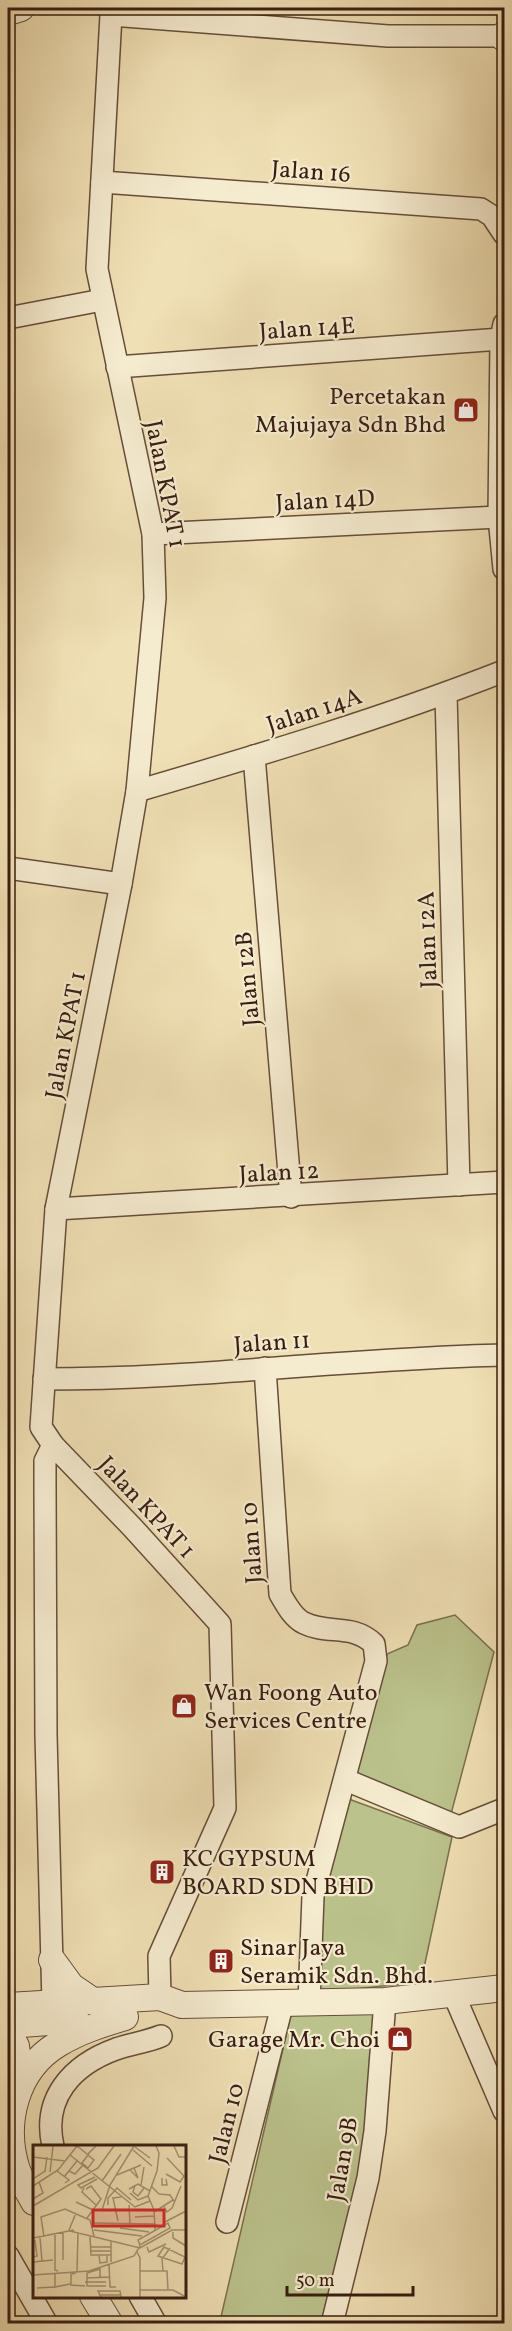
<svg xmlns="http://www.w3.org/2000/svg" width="512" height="2331" font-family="Vollkorn,serif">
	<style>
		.green { fill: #bbc28c; stroke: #7a704e; stroke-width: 1.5 }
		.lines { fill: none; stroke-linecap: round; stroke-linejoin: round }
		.minor-casing { stroke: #664e3a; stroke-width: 24 }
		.tertiary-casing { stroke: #664e3a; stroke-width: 28 }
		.minor { stroke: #f5ebcf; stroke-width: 21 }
		.tertiary { stroke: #f5ebcf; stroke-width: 26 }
		.labels { text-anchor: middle; stroke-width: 4.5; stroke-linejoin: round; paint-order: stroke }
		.street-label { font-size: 24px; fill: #381d11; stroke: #f5ebcf }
		.poi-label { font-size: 24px; fill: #381d11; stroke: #f5ebcf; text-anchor: start }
		.inset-road { fill: none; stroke: #a69273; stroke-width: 1.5 }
		.view { fill: #d62828; fill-opacity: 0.15; stroke: #d62828; stroke-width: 3 }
		.inset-edge { fill: none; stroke: #381d11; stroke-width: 3 }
	</style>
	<rect width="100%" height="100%" fill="#f0e0b5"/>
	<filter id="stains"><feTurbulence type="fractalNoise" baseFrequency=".00333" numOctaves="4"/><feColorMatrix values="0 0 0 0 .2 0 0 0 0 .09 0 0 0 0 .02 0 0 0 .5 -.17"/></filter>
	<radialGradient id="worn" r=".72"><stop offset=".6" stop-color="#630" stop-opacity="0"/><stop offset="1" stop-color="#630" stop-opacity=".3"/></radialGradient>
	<g class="green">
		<polygon points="455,1615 494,1652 451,1814 355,1774 387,1654 408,1645 417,1625"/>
		<polygon points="346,1798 452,1837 421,1982 317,1993 318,1898"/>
		<polygon points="373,2010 373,2053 366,2143 321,2323 216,2324 221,2317 291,2014"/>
	</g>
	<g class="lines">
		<g class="minor-casing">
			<g id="minor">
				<polyline points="109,8 111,15 97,269 153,534 155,598 137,791 121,884 56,1209 41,1427 53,1445 132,1527 220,1624 225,1808 159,1956 160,1997"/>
				<polyline points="111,15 388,36 503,36"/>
				<polyline points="102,182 481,209 492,216 504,234"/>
				<polyline points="8,318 102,300"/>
				<polyline points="504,324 501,339 499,517 504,569"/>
				<polyline points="117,367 501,339"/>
				<polyline points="153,534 499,517"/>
				<polyline points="446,694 459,1185"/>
				<polyline points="254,756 291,1197"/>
				<path d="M 137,791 C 260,755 384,718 504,671"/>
				<polyline points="8,868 121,884"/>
				<polyline points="56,1209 504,1182"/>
				<path d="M 265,1368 L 280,1594 C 286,1604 293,1618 304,1623 C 328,1635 352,1623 374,1644 L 376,1661 L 313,1896 L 309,2002"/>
				<path d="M 44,1379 C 198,1379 351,1358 504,1355"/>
				<polyline points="346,1780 459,1827 504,1809"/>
				<polyline points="454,1995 504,2111"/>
				<polyline points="53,2004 46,1735 45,1486 45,1461 53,1445"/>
				<path d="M 53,2146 C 42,2098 72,2065 116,2049 C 131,2044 146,2042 161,2036"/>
				<polyline points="227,2222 283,2002"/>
				<polyline points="8,2256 47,2324"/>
				<polyline points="140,2296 156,2324"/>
				<polyline points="332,2324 368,2178 375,2131 385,2001"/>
			</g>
		</g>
		<g class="tertiary-casing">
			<g id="tertiary">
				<polyline points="8,12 21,8"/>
				<polyline points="504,35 504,38"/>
				<polyline points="52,1960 71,1986 93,2001"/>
				<polyline points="8,2006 160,1997 182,2005 385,2001 504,1988"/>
				<polyline points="8,2025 76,2020"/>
				<polyline points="8,2031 16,2046 21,2082"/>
				<path d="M 34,2202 C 29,2192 21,2181 17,2170 C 2,2124 15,2070 58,2044 C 79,2031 102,2024 125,2017"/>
				<polyline points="93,2296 110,2324"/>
			</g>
		</g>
		<use href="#minor" class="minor"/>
		<use href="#tertiary" class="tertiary"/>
	</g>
	<defs>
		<g id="shop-square" transform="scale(1.35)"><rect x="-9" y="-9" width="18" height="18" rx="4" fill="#8f2418" stroke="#f5ebcf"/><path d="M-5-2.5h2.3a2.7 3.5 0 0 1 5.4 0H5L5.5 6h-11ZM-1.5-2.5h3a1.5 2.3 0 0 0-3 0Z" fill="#fff"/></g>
		<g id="building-square" transform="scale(1.35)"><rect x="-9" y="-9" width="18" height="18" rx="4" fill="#8f2418" stroke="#f5ebcf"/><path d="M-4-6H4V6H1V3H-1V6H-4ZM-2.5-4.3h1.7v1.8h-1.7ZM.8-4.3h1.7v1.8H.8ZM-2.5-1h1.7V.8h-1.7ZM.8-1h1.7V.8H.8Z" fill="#fff"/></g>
	</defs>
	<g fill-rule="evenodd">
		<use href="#shop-square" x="466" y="410"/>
		<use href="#shop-square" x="184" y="1706"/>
		<use href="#building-square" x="162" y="1872"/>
		<use href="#building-square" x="221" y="1961"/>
		<use href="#shop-square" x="400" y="2039"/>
	</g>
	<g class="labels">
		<g class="street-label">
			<text transform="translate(311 171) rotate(4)" y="8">Jalan 16</text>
			<text transform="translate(307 328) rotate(-4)" y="8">Jalan 14E</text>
			<text transform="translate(166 484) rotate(79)" y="8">Jalan KPAT 1</text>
			<text transform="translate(325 500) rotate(-3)" y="8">Jalan 14D</text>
			<text transform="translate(314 710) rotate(-18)" y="8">Jalan 14A</text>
			<text transform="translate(427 940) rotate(-92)" y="8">Jalan 12A</text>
			<text transform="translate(247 979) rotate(-95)" y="8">Jalan 12B</text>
			<text transform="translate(65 1035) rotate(-79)" y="8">Jalan KPAT 1</text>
			<text transform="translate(279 1172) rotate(-3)" y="8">Jalan 12</text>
			<text transform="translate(272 1342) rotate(-4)" y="8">Jalan 11</text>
			<text transform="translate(147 1507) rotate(47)" y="8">Jalan KPAT 1</text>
			<text transform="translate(251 1543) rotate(-94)" y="8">Jalan 10</text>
			<text transform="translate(226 2123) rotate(-76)" y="8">Jalan 10</text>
			<text transform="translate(342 2159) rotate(-80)" y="8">Jalan 9B</text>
		</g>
		<g class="poi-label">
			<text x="446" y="404" text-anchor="end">Percetakan<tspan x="446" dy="28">Majujaya Sdn Bhd</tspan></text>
			<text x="204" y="1700">Wan Foong Auto<tspan x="204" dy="28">Services Centre</tspan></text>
			<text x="182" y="1866">KC GYPSUM<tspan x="182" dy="28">BOARD SDN BHD</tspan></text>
			<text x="240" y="1955">Sinar Jaya<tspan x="240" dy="28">Seramik Sdn. Bhd.</tspan></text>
			<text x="380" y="2047" text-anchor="end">Garage Mr. Choi</text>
		</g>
	</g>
	<g transform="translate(33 2145)">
		<rect width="153" height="153" fill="#f0e0b5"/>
		<path class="inset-road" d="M 44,1 L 54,9 L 56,11 L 61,15 L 55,23 L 49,18 L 55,10 L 56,8 L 63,1M 141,1 L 146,12 L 153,12M 102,2 L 117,13M 100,5 L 119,21M 37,10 L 102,62 L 117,56M 0,12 L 32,16M 97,25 L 105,33 L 101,23M 24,26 L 36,35 L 32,38M 36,26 L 42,29 L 50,20M 17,27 L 20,1M 133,29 L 147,37 L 151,31 L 134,13M 84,30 L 108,20M 31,32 L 44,16M 62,32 L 45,40 L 48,43 L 64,34M 129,33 L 129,40 L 134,40 L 133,34M 0,34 L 12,26 L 14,12M 69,36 L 88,9M 102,40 L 100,47 L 105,51 L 111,43M 108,40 L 111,22M 0,41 L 25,25 L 44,1M 119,42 L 126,49 L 137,50 L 141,56M 51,43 L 49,47 L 63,60M 53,44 L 58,41 L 68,54 L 54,73M 96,44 L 105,39 L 117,46M 97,48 L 105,55 L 115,51M 0,54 L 10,48 L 6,37M 43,57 L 60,65M 75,60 L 75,53 L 84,43 L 98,55M 96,60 L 97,79M 0,61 L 65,23 L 81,1M 131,62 L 134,67 L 139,63 L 148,41M 69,65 L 77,40 L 101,1M 121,67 L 140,55M 102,72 L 121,71M 85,76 L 80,53 L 88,52M 132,77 L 153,66M 59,78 L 123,79M 135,78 L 137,83 L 107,100 L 105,95 ZM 87,83 L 116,87M 36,85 L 43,68M 61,85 L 109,91M 122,85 L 121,65 L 115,51 L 124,26 L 126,8 L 123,1M 37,86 L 107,103 L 139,85 L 153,85M 30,87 L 30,115M 140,87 L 140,93 L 153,101M 22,90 L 22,125 L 25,126M 11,92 L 8,72 L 32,64 L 57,75 L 61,91M 57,92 L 58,110 L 78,110M 0,93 L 41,85M 7,93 L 9,116M 78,95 L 78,117M 57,102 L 78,102M 114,102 L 116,107 L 133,99M 131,102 L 152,112 L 149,119 L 125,111 ZM 57,106 L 78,106M 104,107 L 107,113 L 107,152M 66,110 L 67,118 L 74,117 L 74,110M 0,112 L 4,111 L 2,95M 0,117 L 20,115M 76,119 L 77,142 L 83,142M 44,126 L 45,87M 107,126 L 134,126 L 135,145M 130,126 L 129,114 L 137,103M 22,128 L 22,142 L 37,139M 43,128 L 38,129 L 38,140 L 52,141M 0,130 L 56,126 L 101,111 L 107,101M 54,133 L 77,132M 67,133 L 67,124 L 54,128 L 54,141 L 73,141M 52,137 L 73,137M 4,143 L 22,142M 107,145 L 140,145 L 153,152M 66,150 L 88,150M 68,152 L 65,146 L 87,146 L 88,152"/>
		<path class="view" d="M 60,65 L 131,65 L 131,81 L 60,81 Z"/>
		<rect width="153" height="153" class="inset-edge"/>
	</g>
	<rect width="512" height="2331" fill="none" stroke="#f0e0b5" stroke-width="30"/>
	<rect x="9" y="9" width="494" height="2313" fill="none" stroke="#381d11" stroke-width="3"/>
	<rect x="15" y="15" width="482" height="2301" fill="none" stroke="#381d11" stroke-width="1.5"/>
	<path d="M287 2286v9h126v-9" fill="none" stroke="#381d11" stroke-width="3"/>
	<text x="296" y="2286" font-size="18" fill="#381d11" stroke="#f5ebcf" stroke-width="4.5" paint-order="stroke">50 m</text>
	<rect width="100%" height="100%" filter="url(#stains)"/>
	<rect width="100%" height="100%" fill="url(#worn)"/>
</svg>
